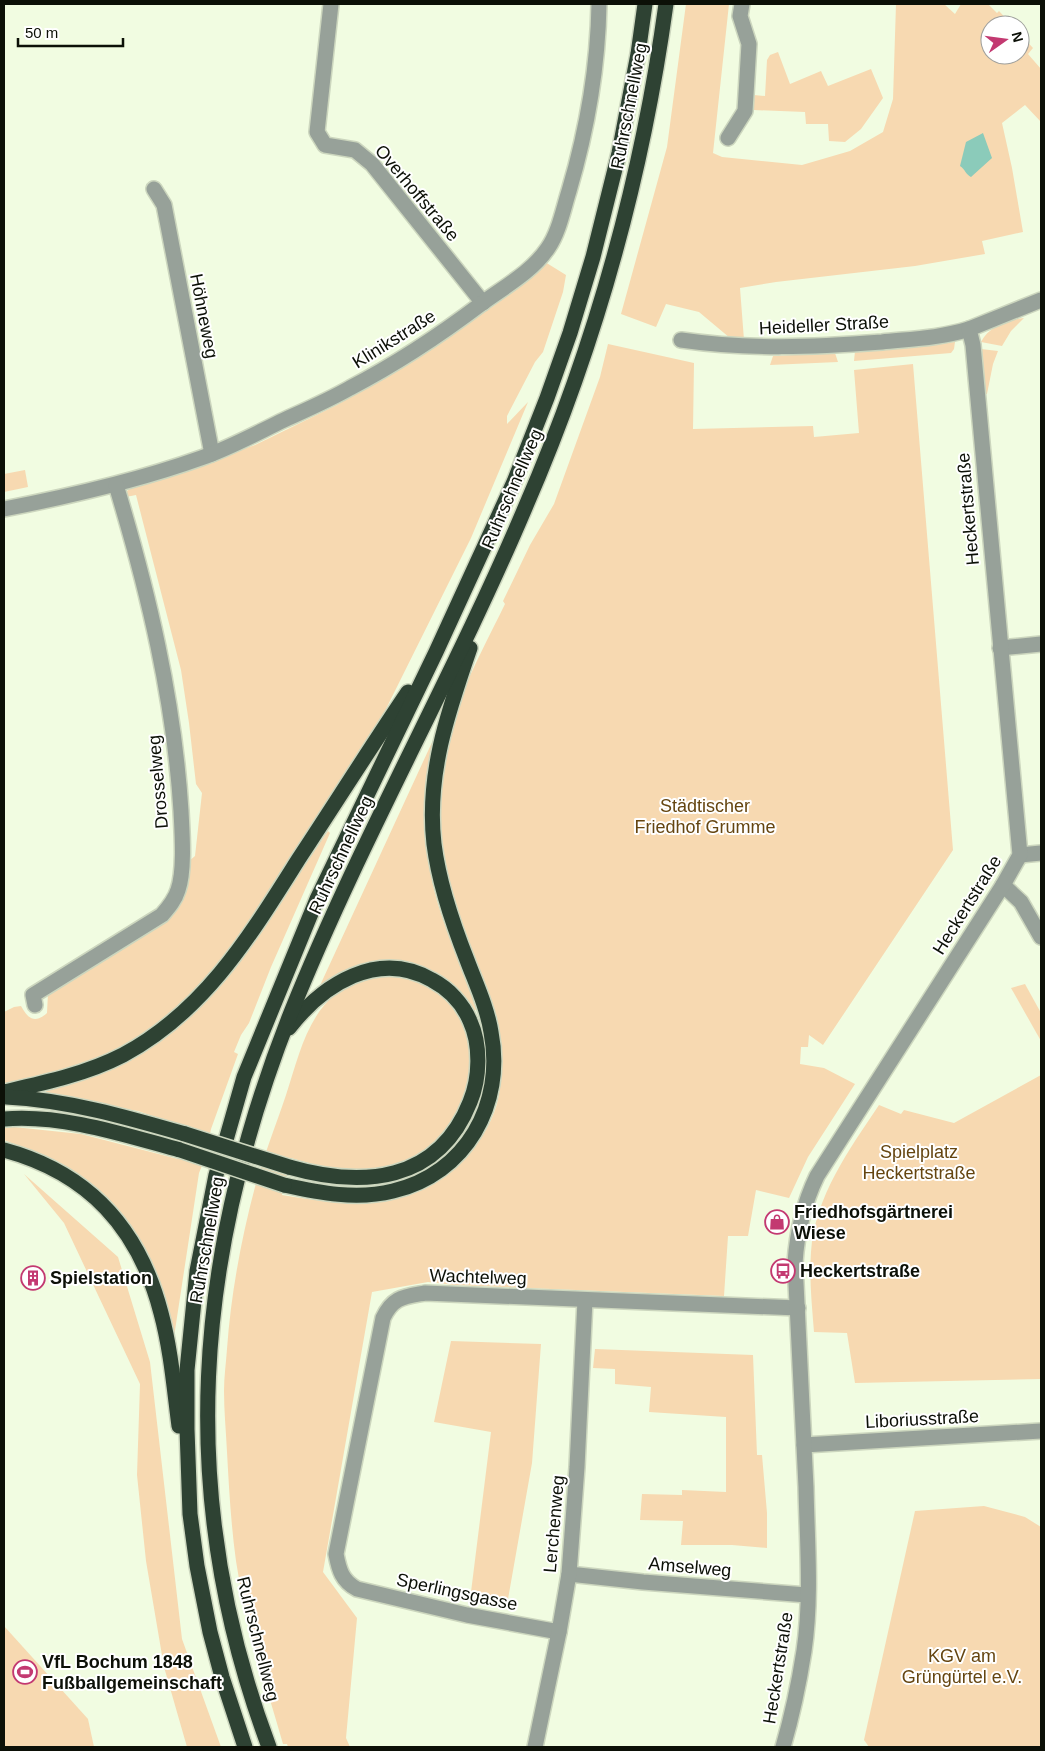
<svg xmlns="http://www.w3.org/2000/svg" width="1045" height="1751" font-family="Arial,sans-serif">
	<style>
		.green { fill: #f7d9b1 }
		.water { fill: #8bcbba }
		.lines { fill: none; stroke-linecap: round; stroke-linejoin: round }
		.minor-casing { stroke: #ccd6be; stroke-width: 18 }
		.highway-casing { stroke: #ccd6be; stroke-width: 18 }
		.minor { stroke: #97a199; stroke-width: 15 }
		.highway { stroke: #2e4233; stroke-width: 15 }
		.highway-bridge-casing { stroke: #ccd6be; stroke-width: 18; stroke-linecap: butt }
		.highway-bridge { stroke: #2e4233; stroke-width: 15 }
		.labels { text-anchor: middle; stroke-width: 4; stroke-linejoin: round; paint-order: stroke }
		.street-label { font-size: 18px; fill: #0c1007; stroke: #fff }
		.park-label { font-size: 18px; fill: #654510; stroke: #fff }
		.poi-label { font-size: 18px; font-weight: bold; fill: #0c1007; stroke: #fff; text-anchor: start }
	</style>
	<rect width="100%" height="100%" fill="#f1fce1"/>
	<g class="green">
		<polygon points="686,4 729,4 713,153 722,157 802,165 850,151 883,132 893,99 896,4 944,4 955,14 961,4 988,4 997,13 999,11 1012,25 990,25 990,55 1020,55 1020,34 1033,48 1028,54 1041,69 1041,122 1025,105 1002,123 1012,168 1023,232 982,241 985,254 915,266 776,282 740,288 744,340 730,338 699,312 666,304 656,327 621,314 667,147"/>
		<polygon points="778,52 790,84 821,71 828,86 871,69 883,98 861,129 845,142 829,141 828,124 806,124 805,112 754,110 754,95 765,96 767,60 770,55"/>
		<path d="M 545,262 L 566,275 L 563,292 L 543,352 L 535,362 L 507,416 L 507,424 L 528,402 L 471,538 L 377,727 L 257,913 L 207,978 L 177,1008 L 150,1030 L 102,1057 L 81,1066 L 4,1084 L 4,1012 L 14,1007 L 21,1006 C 28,1019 35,1024 47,1013 L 48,993 L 173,914 C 188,896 187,883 189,861 L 195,856 L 202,793 L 196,784 L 189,723 L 181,670 L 136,495 L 126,497 L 127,491 L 131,488 L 255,445 L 337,405 L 417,357 L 495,305 L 524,283 Z"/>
		<path d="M 1024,318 L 1011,331 L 1002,346 L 981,342 C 988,327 1007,320 1024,318 Z"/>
		<polygon points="955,342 954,349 951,353 854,361 855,351"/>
		<path d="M 608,344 L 694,363 L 693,429 L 813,426 L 814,437 L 859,433 L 854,370 L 913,364 L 953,850 L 823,1045 L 809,1035 L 808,1047 L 801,1047 L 800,1064 L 824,1068 L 855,1084 L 808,1157 L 789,1198 L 756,1190 L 748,1236 L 728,1236 L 724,1296 L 455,1285 L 428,1282 L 372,1292 L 323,1572 L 357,1618 L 346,1738 L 350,1747 L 288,1747 L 287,1744 L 283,1744 C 266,1684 245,1623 236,1561 C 231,1525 229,1488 227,1452 C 226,1432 224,1411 224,1391 C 224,1377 226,1363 227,1349 C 231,1294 241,1240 255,1187 C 264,1155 276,1125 286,1095 C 301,1049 311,995 364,979 C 386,972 409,975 429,987 C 490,1024 480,1112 425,1152 C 412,1162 392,1169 375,1171 C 346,1174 319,1166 291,1158 L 282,1195 C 320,1201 358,1208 395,1199 C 441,1189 484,1149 497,1104 C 503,1079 503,1051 498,1026 C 490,988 469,952 458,915 C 447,884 442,852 440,819 C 438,779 446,737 460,700 C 472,668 490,635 505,604 L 503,601 L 530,545 L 554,504 L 600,377 Z"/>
		<polygon points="981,349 998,351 993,364 987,394 985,394"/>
		<polygon points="835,353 838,362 770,365 773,356"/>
		<polygon points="25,470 28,487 4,492 4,474"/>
		<path d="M 434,738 C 424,794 422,846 437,901 C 448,938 465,972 478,1008 L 474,1011 C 453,979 421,961 383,962 C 374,962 364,963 356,967 C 342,973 330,983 317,992 Z"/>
		<path d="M 328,831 L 330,833 L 271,967 L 249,1023 L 241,1035 L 234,1052 L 238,1054 L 211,1129 L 205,1158 L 199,1173 L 174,1337 C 168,1309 161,1279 147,1253 C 128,1218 99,1186 64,1165 C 45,1154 24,1148 4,1140 L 4,1128 L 14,1127 L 81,1134 L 178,1159 L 188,1125 L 182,1126 L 138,1111 L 46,1095 L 46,1089 L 83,1079 L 133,1059 L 192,1014 L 231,972 Z"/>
		<polygon points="1025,984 1041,1013 1041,1041 1011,988"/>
		<path d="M 1041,1075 L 1041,1379 L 855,1383 L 847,1333 L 814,1332 C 812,1306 809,1279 811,1252 C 815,1196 849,1150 879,1105 L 901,1114 L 904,1110 L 954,1123 Z"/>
		<polygon points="24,1174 118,1257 150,1362 182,1639 221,1747 187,1747 164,1667 146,1561 137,1475 140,1384 64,1223"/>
		<polygon points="451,1341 541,1344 532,1463 508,1599 471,1592 491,1432 434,1422"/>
		<polygon points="595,1349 753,1355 757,1455 762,1455 767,1513 767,1548 732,1545 681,1545 683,1521 640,1520 642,1494 682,1495 682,1490 726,1492 726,1417 649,1412 651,1387 615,1384 615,1369 593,1368"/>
		<polygon points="984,1506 1025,1517 1041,1527 1041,1747 869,1747 864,1740 915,1511"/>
		<polygon points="4,1626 88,1719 94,1747 4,1747"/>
	</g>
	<path class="water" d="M 983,133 L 992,158 L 971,177 C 966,175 965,169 960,166 L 966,142 Z"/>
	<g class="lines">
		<g class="minor-casing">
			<g id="minor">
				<polyline points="331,4 317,132 325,145 355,150 372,164 483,303"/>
				<polyline points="728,138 745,111 749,44 740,16 742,4"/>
				<polyline points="154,189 164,205 212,454"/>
				<path d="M 681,340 C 750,350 814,347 882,342 C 911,339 941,338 969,329"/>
				<path d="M 4,509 C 71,496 137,481 201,458 C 230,448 257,433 284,420 C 306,410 329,400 350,388 C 396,364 440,335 481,304 C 504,287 532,272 548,248 C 559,232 563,210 569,191 C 587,130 598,68 599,4"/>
				<polyline points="1000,648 1041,644"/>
				<polyline points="1020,855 1041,853"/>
				<polyline points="1003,885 1021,902 1041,937"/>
				<path d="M 35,1005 L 33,995 L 162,915 C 169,907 175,900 178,890 C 185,870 182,832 181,811 C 174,699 148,591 116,485"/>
				<polyline points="804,1445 1041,1431"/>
				<polyline points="569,1574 643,1582 807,1595"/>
				<path d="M 559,1632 L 467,1615 L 357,1589 C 342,1581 339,1570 336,1554 L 383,1318 C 393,1297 403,1297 425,1293 L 798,1308"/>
				<polyline points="535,1747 559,1632 569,1574 577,1467 585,1300"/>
				<path d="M 783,1747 C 792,1716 799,1683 804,1651 C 812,1597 807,1541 806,1487 C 803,1413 799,1338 795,1263 C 797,1232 803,1205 817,1176 L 1003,885 L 1020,855 L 973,345 L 969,329 L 1041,300"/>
			</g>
		</g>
		<g class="highway-casing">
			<g id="highway">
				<path d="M 4,1092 C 44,1083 86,1074 123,1055 C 205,1011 250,936 298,860 C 335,804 370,748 408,692"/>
				<path d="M 6,1097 C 67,1100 126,1117 185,1134"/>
				<path d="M 4,1119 C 62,1114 125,1135 180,1150"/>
				<path d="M 4,1150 C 89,1173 139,1228 161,1313 C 171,1350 174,1388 179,1426"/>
				<path d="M 289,1167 C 362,1188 438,1183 470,1102 C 480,1078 481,1045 470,1021 C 463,1004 449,989 432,980 C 378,949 323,984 289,1028"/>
				<path d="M 284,1185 C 320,1193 357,1200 393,1191 C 466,1174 505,1104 491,1032 C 487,1007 476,984 467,960 C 452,922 439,884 434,844 C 426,775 448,712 470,648"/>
				<polyline points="245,1747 222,1677 210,1632 197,1566 190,1514 187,1429 187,1370 197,1271 216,1175 244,1077 317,899 436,652 514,482 547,398 570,333 593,257 619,153 638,54 645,4"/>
				<path d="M 269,1747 C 175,1496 194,1256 292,1010 C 361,839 453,678 525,508 C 595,347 642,178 666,4"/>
			</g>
		</g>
		<use href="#minor" class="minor"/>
		<use href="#highway" class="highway"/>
		<g class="highway-bridge-casing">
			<g id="highway-bridge">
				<polyline points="185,1134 289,1167"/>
				<polyline points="180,1150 284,1185"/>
			</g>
		</g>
		<use href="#highway-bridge" class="highway-bridge"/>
	</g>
	<defs>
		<g id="shop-ring" transform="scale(1.25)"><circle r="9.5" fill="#fff" stroke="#c33971" stroke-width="1.5"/><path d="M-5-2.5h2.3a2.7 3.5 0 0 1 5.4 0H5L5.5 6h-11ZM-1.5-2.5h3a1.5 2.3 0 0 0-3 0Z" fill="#c33971"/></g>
		<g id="bus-ring" transform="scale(1.25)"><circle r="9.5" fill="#fff" stroke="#c33971" stroke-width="1.5"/><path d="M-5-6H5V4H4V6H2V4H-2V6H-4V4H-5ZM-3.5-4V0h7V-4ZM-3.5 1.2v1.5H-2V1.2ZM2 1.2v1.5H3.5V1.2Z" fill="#c33971"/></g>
		<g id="building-ring" transform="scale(1.25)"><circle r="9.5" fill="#fff" stroke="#c33971" stroke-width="1.5"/><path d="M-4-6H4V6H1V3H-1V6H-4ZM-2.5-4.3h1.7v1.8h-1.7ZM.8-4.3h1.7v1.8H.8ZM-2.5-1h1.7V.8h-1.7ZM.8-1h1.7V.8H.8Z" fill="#c33971"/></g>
		<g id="stadium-ring" transform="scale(1.25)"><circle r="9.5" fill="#fff" stroke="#c33971" stroke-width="1.5"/><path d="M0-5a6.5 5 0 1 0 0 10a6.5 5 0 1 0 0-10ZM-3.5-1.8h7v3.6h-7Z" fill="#c33971"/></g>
	</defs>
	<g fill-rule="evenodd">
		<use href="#shop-ring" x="777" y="1222"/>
		<use href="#bus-ring" x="783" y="1271"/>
		<use href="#building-ring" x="33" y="1278"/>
		<use href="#stadium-ring" x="25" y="1672"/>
	</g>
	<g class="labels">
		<g class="street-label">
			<text transform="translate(629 106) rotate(-79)" y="6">Ruhrschnellweg</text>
			<text transform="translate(417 193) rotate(50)" y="6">Overhoffstraße</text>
			<text transform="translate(204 316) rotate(79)" y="6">Höhneweg</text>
			<text transform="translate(824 325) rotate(-3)" y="6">Heideller Straße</text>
			<text transform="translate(394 339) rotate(-32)" y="6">Klinikstraße</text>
			<text transform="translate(512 489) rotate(-67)" y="6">Ruhrschnellweg</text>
			<text transform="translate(968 509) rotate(-95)" y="6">Heckertstraße</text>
			<text transform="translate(158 782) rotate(-95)" y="6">Drosselweg</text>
			<text transform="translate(341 855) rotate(-65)" y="6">Ruhrschnellweg</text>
			<text transform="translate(967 905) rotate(-58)" y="6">Heckertstraße</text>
			<text transform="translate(207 1240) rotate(-80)" y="6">Ruhrschnellweg</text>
			<text transform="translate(478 1277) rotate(2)" y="6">Wachtelweg</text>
			<text transform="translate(922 1419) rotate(-3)" y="6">Liboriusstraße</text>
			<text transform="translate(554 1524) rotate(-85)" y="6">Lerchenweg</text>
			<text transform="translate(690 1567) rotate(5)" y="6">Amselweg</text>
			<text transform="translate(457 1592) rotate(12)" y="6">Sperlingsgasse</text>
			<text transform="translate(258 1639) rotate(76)" y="6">Ruhrschnellweg</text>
			<text transform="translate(778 1668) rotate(-81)" y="6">Heckertstraße</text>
		</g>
		<g class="park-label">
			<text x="705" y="812">Städtischer<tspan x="705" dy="21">Friedhof Grumme</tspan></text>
			<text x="919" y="1158">Spielplatz<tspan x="919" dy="21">Heckertstraße</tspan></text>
			<text x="962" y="1662">KGV am<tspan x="962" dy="21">Grüngürtel e.V.</tspan></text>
		</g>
		<g class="poi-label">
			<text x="794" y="1218">Friedhofsgärtnerei<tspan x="794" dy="21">Wiese</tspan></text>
			<text x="800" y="1277">Heckertstraße</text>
			<text x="50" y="1284">Spielstation</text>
			<text x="42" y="1668">VfL Bochum 1848<tspan x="42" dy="21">Fußballgemeinschaft</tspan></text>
		</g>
	</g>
	<rect width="1045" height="1751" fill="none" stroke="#0c1007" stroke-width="10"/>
	<g transform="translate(1005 40) rotate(76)"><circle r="24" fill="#ffffff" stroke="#9e9f9c"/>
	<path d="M0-4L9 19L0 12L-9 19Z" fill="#c33971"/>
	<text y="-8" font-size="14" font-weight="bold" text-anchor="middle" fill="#0c1007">N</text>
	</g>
	<path d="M18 38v8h105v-8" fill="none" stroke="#0c1007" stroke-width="2.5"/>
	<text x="25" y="38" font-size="15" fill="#0c1007" stroke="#ffffff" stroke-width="4" paint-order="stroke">50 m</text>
</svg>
